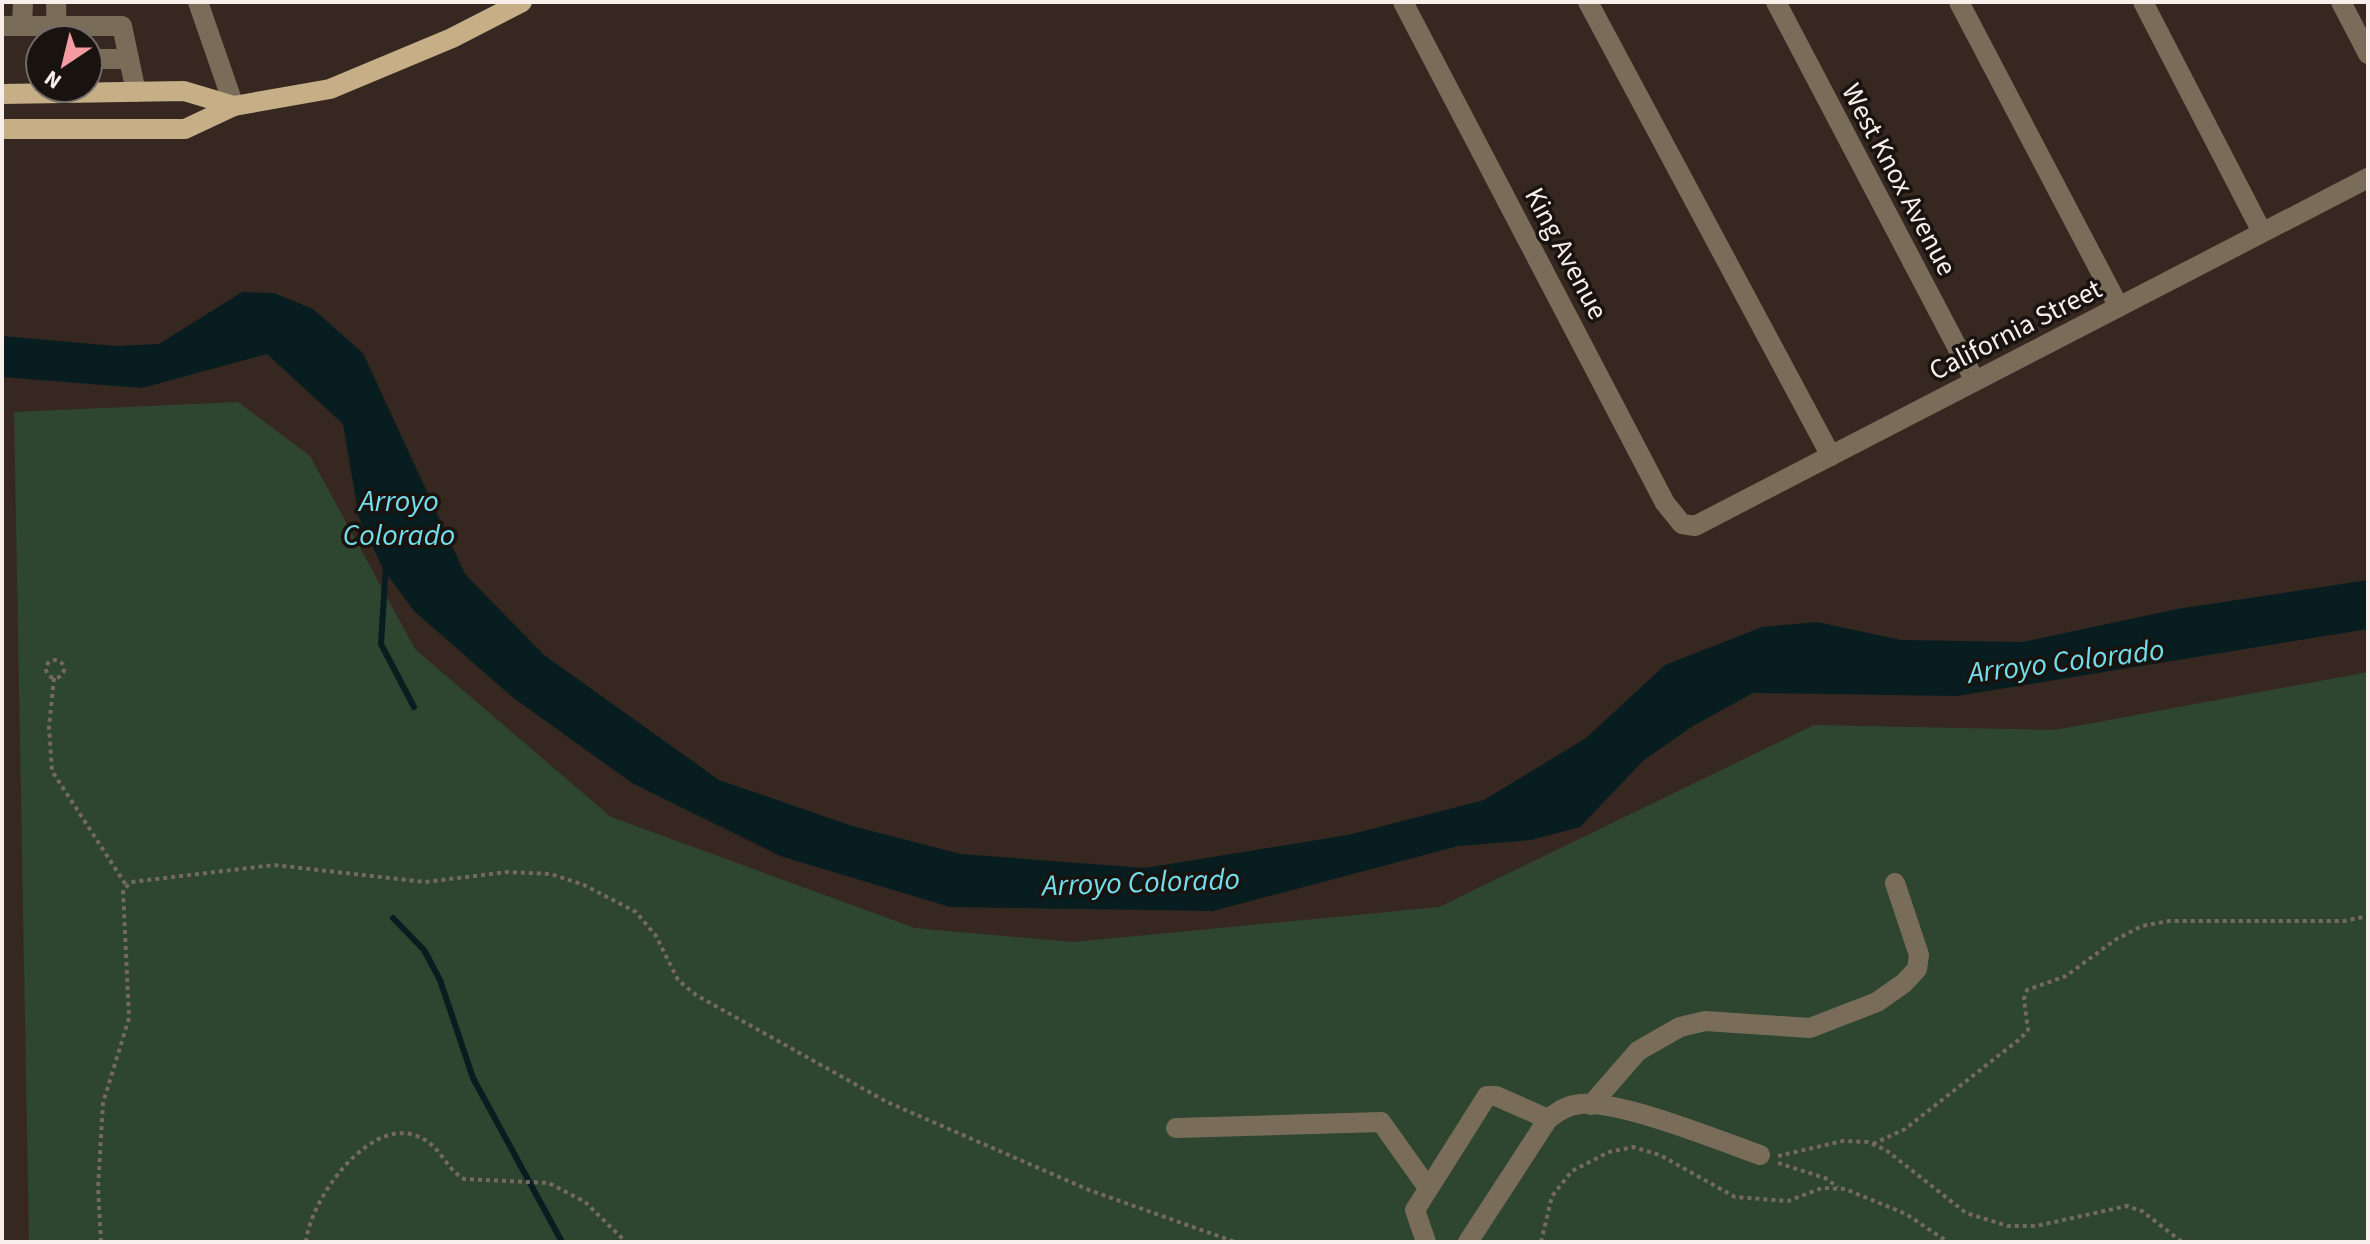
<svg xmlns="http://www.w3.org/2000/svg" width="2370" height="1244" font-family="'Source Sans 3',sans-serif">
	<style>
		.green { fill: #2e4530 }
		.water { fill: #071d20 }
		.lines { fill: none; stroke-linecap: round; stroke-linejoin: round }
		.stream { stroke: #071d20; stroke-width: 6 }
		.path { stroke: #756963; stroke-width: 4; stroke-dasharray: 4 4; stroke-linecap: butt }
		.minor { stroke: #796d5a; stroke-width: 20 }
		.major { stroke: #c6ae87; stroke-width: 20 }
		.labels { text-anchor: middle; stroke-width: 7; stroke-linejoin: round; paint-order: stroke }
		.street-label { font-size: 28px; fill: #f8eeea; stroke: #191310 }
		.water-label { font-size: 30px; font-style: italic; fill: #73deeb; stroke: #191310 }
	</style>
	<rect width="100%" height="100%" fill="#362821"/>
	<polygon class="green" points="238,402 310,456 415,649 611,817 915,928 1073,942 1439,907 1814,725 2055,730 2368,672 2368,1242 29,1242 14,412"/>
	<polygon class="water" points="242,292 274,293 313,309 363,353 465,574 544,655 719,780 852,826 961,854 1145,868 1348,835 1484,800 1586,738 1665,665 1762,627 1817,622 1901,640 2023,642 2177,609 2368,580 2368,629 1957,696 1753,693 1693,726 1644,760 1580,827 1531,840 1458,846 1213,911 950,907 780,856 632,783 511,696 414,611 383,569 359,518 343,424 267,354 142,388 2,377 2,336 116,346 159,344"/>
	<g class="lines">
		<g class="stream">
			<polyline points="386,564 381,644 414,707"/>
			<polyline points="393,918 424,950 440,980 473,1078 562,1242"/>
		</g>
		<g class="path">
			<circle cx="55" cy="669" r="9"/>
			<polyline points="54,678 49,727 52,771 126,885"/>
			<polyline points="1873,1144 1905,1129 2021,1038 2028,1030 2024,999 2027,990 2066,976 2115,940 2142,926 2169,921 2344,921 2368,916"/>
			<polyline points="1778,1156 1843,1141 1868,1142 1886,1150 1966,1213 2008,1226 2036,1226 2127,1206 2142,1211 2182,1242"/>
			<polyline points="1778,1163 1825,1178 1838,1187"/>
			<polyline points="101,1242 98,1188 103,1103 129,1018 123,890 131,882 274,865 425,882 508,872 551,874 584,885 636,912 656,936 678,980 696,995 887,1102 1089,1190 1235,1242"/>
			<path d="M 306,1242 C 310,1200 367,1120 414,1135 C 442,1144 443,1167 464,1179 L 549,1183 L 585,1202 L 626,1242"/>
			<polyline points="1541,1242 1552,1196 1572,1171 1609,1152 1633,1147 1660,1155 1735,1197 1788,1201 1822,1188 1845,1189 1906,1214 1948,1242"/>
		</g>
		<g class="minor">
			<polyline points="56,2 57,40"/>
			<polyline points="198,2 234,106"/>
			<polyline points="1403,2 1665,503 1682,524 1695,526 2368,178"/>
			<polyline points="1588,2 1831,456"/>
			<polyline points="1776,2 1975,381"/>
			<polyline points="1959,2 2119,307"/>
			<polyline points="2143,2 2262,232"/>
			<polyline points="2341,2 2368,54"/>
			<polyline points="22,25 23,2"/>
			<polyline points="2,26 122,26 136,92"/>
			<polyline points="88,59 129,59"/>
			<polyline points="1591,1105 1638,1051 1680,1027 1705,1021 1810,1028 1877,1002 1904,983 1917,969 1919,955 1895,883"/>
			<polyline points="1176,1128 1381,1122 1428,1188"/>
			<polyline points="1426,1242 1415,1210 1487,1096 1496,1096 1548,1119"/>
			<path d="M 1468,1242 L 1548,1119 C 1559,1111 1567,1105 1581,1104 C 1622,1101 1718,1140 1760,1155"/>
		</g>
		<g class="major">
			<polyline points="2,94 184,91 234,106 330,89 452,38 522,2"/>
			<polyline points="2,129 185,129 234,106"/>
		</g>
	</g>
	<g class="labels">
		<g class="street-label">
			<text transform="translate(1900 179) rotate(62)" y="10">West Knox Avenue</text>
			<text transform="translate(1567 253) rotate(62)" y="10">King Avenue</text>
			<text transform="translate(2015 329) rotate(-27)" y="10">California Street</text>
		</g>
		<g class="water-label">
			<text x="399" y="511">Arroyo<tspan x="399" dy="34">Colorado</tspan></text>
			<text transform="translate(2066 661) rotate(-7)" y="10">Arroyo Colorado</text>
			<text transform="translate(1141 882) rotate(-2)" y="10">Arroyo Colorado</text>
		</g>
	</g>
	<rect width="2370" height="1244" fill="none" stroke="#f8eeea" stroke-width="8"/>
	<g transform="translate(64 64) rotate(215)"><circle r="38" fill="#191310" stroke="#726b67" stroke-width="2"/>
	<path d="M0-6L14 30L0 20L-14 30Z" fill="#f49aa1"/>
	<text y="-12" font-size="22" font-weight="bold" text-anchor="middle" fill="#f8eeea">N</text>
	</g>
</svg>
